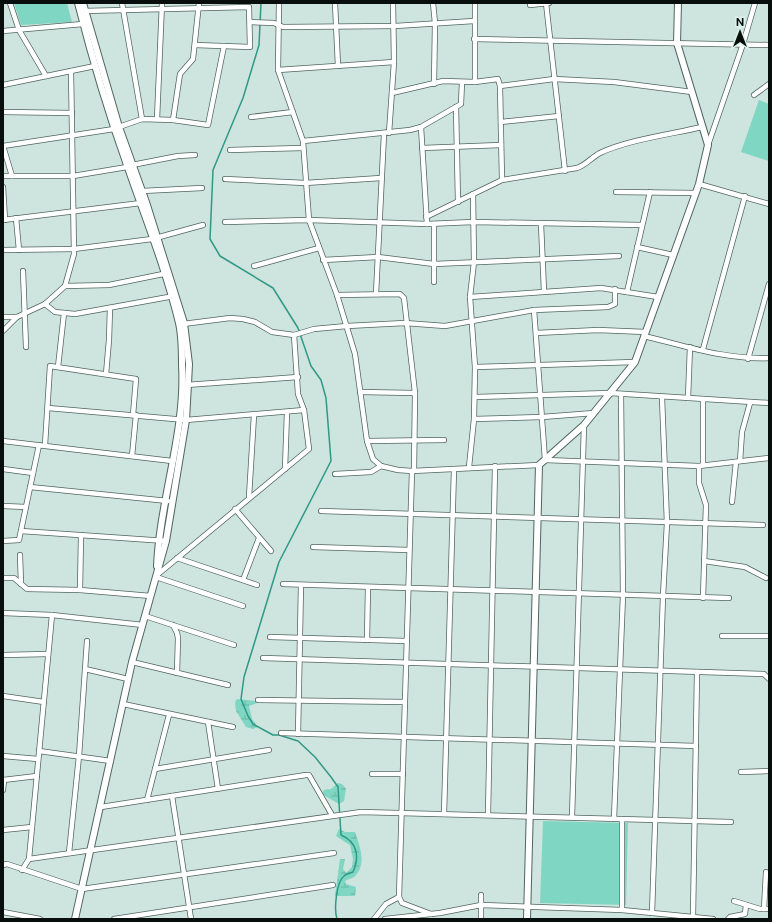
<svg xmlns="http://www.w3.org/2000/svg" width="772" height="922" font-family="'Public Sans',sans-serif">
	<style>
		.wetland { fill: url(#wetland-marsh) }
		.garden { fill: #7fd6c2 }
		.lines { fill: none; stroke-linecap: round; stroke-linejoin: round }
		.stream { stroke: #2f9985; stroke-width: 1.5 }
		.street-casing { stroke: #51655f; stroke-width: 6 }
		.secondary-casing { stroke: #51655f; stroke-width: 8 }
		.street { stroke: #fff; stroke-width: 4.5 }
		.secondary { stroke: #fff; stroke-width: 6 }
	</style>
	<defs>
		<pattern id="wetland-marsh" width="20" height="14" patternUnits="userSpaceOnUse"><rect width="20" height="14" fill="#7fd6c2"/><path d="M1 5h8M5 5V1M11 12h8M15 12V8" fill="none" stroke="#6cb6a6"/></pattern>
	</defs>
	<rect width="100%" height="100%" fill="#cee4de"/>
	<g class="wetland">
		<polygon points="237,699 256,701 257,703 249,706 252,719 258,727 253,729 246,727 236,711 235,702"/>
		<polygon points="338,783 342,784 346,789 344,801 339,804 322,794 324,790 331,789"/>
		<path d="M 339,829 L 345,832 L 355,832 C 359,844 367,863 356,875 C 354,878 348,879 345,881 L 346,884 L 356,887 L 355,896 L 335,896 L 340,859 L 345,859 L 343,869 L 346,873 L 352,867 L 353,859 L 350,845 L 336,836 Z"/>
	</g>
	<g class="garden">
		<polygon points="14,3 67,3 72,22 21,25"/>
		<polygon points="759,100 769,104 769,161 741,152"/>
		<polygon points="543,821 628,823 626,905 540,903"/>
	</g>
	<g class="lines">
		<path class="stream" d="M 261,3 L 259,45 L 243,98 L 213,170 L 210,239 L 220,256 L 273,288 L 298,328 L 311,366 L 321,380 L 326,398 L 331,461 L 279,562 L 244,677 L 241,699 L 248,716 L 253,724 L 273,735 L 279,735 L 298,741 L 315,757 L 331,777 L 338,787 L 341,835 C 357,842 360,856 353,872 C 350,873 346,874 344,876 C 336,882 334,910 337,919"/>
		<g class="street-casing">
			<g id="street">
				<polyline points="10,3 19,30 46,76"/>
				<polyline points="122,3 142,119"/>
				<polyline points="279,3 278,70 303,141 309,220 337,295 355,354 367,441 373,459 381,466 398,470 412,471 539,465"/>
				<polyline points="335,3 338,66"/>
				<polyline points="433,3 435,23 434,84"/>
				<polyline points="546,3 565,171"/>
				<polyline points="530,5 549,3"/>
				<polyline points="83,11 249,7 250,47 195,45"/>
				<polyline points="250,22 274,23 283,27 395,26 474,21"/>
				<polyline points="3,31 83,24"/>
				<polyline points="474,39 769,45"/>
				<polyline points="278,70 394,62"/>
				<polyline points="475,82 475,3"/>
				<polyline points="3,85 95,66"/>
				<polyline points="500,86 554,79 614,82 692,92"/>
				<polyline points="392,93 443,81 475,82 498,79 500,86 502,180"/>
				<polyline points="754,95 769,84"/>
				<polyline points="456,107 458,202"/>
				<polyline points="3,112 72,113"/>
				<polyline points="251,117 293,112"/>
				<polyline points="157,119 162,3"/>
				<polyline points="173,120 180,74 193,59 199,3"/>
				<polyline points="501,122 559,116"/>
				<polyline points="119,127 142,119 173,120 208,125 224,46"/>
				<polyline points="421,127 427,224"/>
				<polyline points="389,133 394,62 393,3"/>
				<polyline points="303,141 410,130 421,127 461,104 462,82"/>
				<polyline points="708,145 743,44 755,3"/>
				<polyline points="3,146 114,129"/>
				<polyline points="3,146 12,176"/>
				<polyline points="422,148 501,145"/>
				<polyline points="230,150 303,148"/>
				<polyline points="132,165 178,156 195,155"/>
				<polyline points="3,176 73,176 127,167"/>
				<polyline points="225,179 305,183 381,178"/>
				<polyline points="699,184 769,204"/>
				<polyline points="3,187 5,220"/>
				<polyline points="142,191 202,188"/>
				<polyline points="616,192 696,193"/>
				<path d="M 426,217 L 502,180 L 577,168 C 586,165 592,157 600,153 C 627,140 672,134 702,127"/>
				<polyline points="16,218 19,250"/>
				<polyline points="3,220 141,203"/>
				<polyline points="225,222 309,220 427,224 473,222 642,225"/>
				<polyline points="434,224 434,282"/>
				<polyline points="541,224 544,291"/>
				<polyline points="637,247 673,255"/>
				<polyline points="3,250 74,249 152,239 203,225"/>
				<polyline points="323,260 378,257 434,264 619,256"/>
				<polyline points="254,266 319,248"/>
				<polyline points="23,271 26,347"/>
				<polyline points="65,286 109,285 168,273"/>
				<polyline points="627,292 650,192"/>
				<polyline points="376,294 384,134"/>
				<polyline points="337,295 400,294 404,298 415,393 414,471"/>
				<polyline points="470,297 601,288 658,297"/>
				<polyline points="45,304 55,312 75,314 174,296"/>
				<polyline points="534,310 545,460 699,466 769,458"/>
				<polyline points="3,317 17,317"/>
				<polyline points="3,331 17,317 45,304 65,286 74,254 71,71"/>
				<polyline points="536,333 598,330 646,332"/>
				<polyline points="294,335 314,329 347,326 405,323 445,326 534,310 608,307 615,304 615,289"/>
				<path d="M 644,336 C 686,346 727,360 769,358"/>
				<polyline points="703,349 745,196"/>
				<polyline points="748,359 769,284"/>
				<polyline points="58,367 64,313"/>
				<polyline points="475,367 635,362"/>
				<polyline points="106,374 109,340 110,308"/>
				<polyline points="186,385 298,377"/>
				<polyline points="360,392 415,393"/>
				<polyline points="475,397 610,393 769,403"/>
				<polyline points="688,398 690,347"/>
				<polyline points="48,408 186,420 304,410"/>
				<polyline points="474,419 542,417 594,413"/>
				<polyline points="3,441 172,461"/>
				<polyline points="367,441 444,440"/>
				<polyline points="45,445 50,366 136,379 133,415"/>
				<polyline points="132,456 136,415"/>
				<polyline points="740,461 742,432 750,403"/>
				<polyline points="703,465 703,399"/>
				<polyline points="699,466 699,483 706,505 703,598"/>
				<polyline points="469,467 474,419 475,367 470,297 474,262 473,194"/>
				<polyline points="3,469 33,473"/>
				<polyline points="285,469 287,412"/>
				<polyline points="412,471 399,897 402,903 431,914"/>
				<polyline points="335,474 371,472 381,466"/>
				<polyline points="30,487 168,501"/>
				<polyline points="249,497 254,415"/>
				<polyline points="732,502 736,462"/>
				<polyline points="3,506 26,507"/>
				<polyline points="235,509 271,551"/>
				<polyline points="321,511 763,525"/>
				<polyline points="21,531 166,541"/>
				<polyline points="3,541 19,540 39,445"/>
				<polyline points="313,547 409,550"/>
				<polyline points="20,555 21,584"/>
				<polyline points="177,558 257,585"/>
				<polyline points="704,561 745,567 766,578"/>
				<polyline points="157,575 309,449 304,410 298,394 294,335 272,332 255,322 243,319 230,318 183,324"/>
				<polyline points="156,577 243,606"/>
				<polyline points="3,578 14,578 27,589 80,590 151,596"/>
				<polyline points="243,580 259,538"/>
				<polyline points="283,584 729,598"/>
				<polyline points="80,590 81,535"/>
				<polyline points="3,613 52,615 143,625"/>
				<polyline points="145,616 234,645"/>
				<polyline points="173,625 177,633 178,638 177,673"/>
				<polyline points="722,636 769,636"/>
				<polyline points="270,637 406,641"/>
				<polyline points="367,640 368,587"/>
				<polyline points="3,655 48,654"/>
				<polyline points="263,658 764,674 769,679"/>
				<polyline points="132,662 228,685"/>
				<polyline points="85,669 128,679"/>
				<polyline points="3,696 44,702"/>
				<polyline points="258,700 404,702"/>
				<polyline points="123,704 233,727"/>
				<polyline points="208,722 218,789"/>
				<polyline points="281,733 696,746"/>
				<polyline points="298,734 301,585"/>
				<polyline points="39,751 111,761"/>
				<polyline points="3,756 38,759"/>
				<polyline points="155,769 269,750"/>
				<polyline points="741,772 769,771"/>
				<polyline points="372,774 403,774"/>
				<polyline points="3,780 37,776"/>
				<polyline points="3,790 4,780"/>
				<polyline points="172,796 191,919"/>
				<polyline points="147,800 169,715"/>
				<polyline points="101,807 306,775 309,775 332,815"/>
				<polyline points="444,814 454,469"/>
				<polyline points="488,815 495,466"/>
				<polyline points="572,817 584,425"/>
				<polyline points="614,819 623,595 621,394"/>
				<polyline points="622,819 622,910"/>
				<polyline points="3,830 32,827"/>
				<polyline points="69,853 79,756 87,641"/>
				<polyline points="29,859 361,812 731,822"/>
				<polyline points="3,865 7,864 82,889 334,853"/>
				<polyline points="22,870 29,859 52,615"/>
				<polyline points="734,901 760,909 769,909"/>
				<polyline points="764,909 766,872"/>
				<polyline points="3,912 40,919"/>
				<polyline points="652,913 663,596 667,523 662,398"/>
				<polyline points="693,917 697,672"/>
				<polyline points="114,919 333,885"/>
				<polyline points="374,919 386,904 399,897"/>
				<polyline points="385,919 440,913 481,905 622,910 713,919"/>
				<polyline points="481,919 481,895"/>
				<polyline points="728,919 730,917 745,914 746,905"/>
			</g>
		</g>
		<g class="secondary-casing">
			<g id="secondary">
				<path d="M 78,3 C 92,58 108,112 127,165 C 145,217 166,269 179,323 C 182,336 182,352 182,365 C 186,431 160,499 157,566"/>
				<polyline points="75,919 132,662 166,541 186,420 188,384 189,364 184,323 146,202 119,127 83,3"/>
				<polyline points="527,919 539,465 584,425 635,362 699,184 708,145 677,43 678,3"/>
			</g>
		</g>
		<use href="#street" class="street"/>
		<use href="#secondary" class="secondary"/>
	</g>
	<rect width="772" height="922" fill="none" stroke="#070e0c" stroke-width="8"/>
	<g transform="translate(740 32)" stroke="#dbf2eb" stroke-width="3" paint-order="stroke">
	<path d="M0-3L7 15L0 10L-7 15Z" fill="#070e0c"/>
	<text y="-6" font-size="11" font-weight="bold" text-anchor="middle" fill="#070e0c">N</text>
	</g>
</svg>
